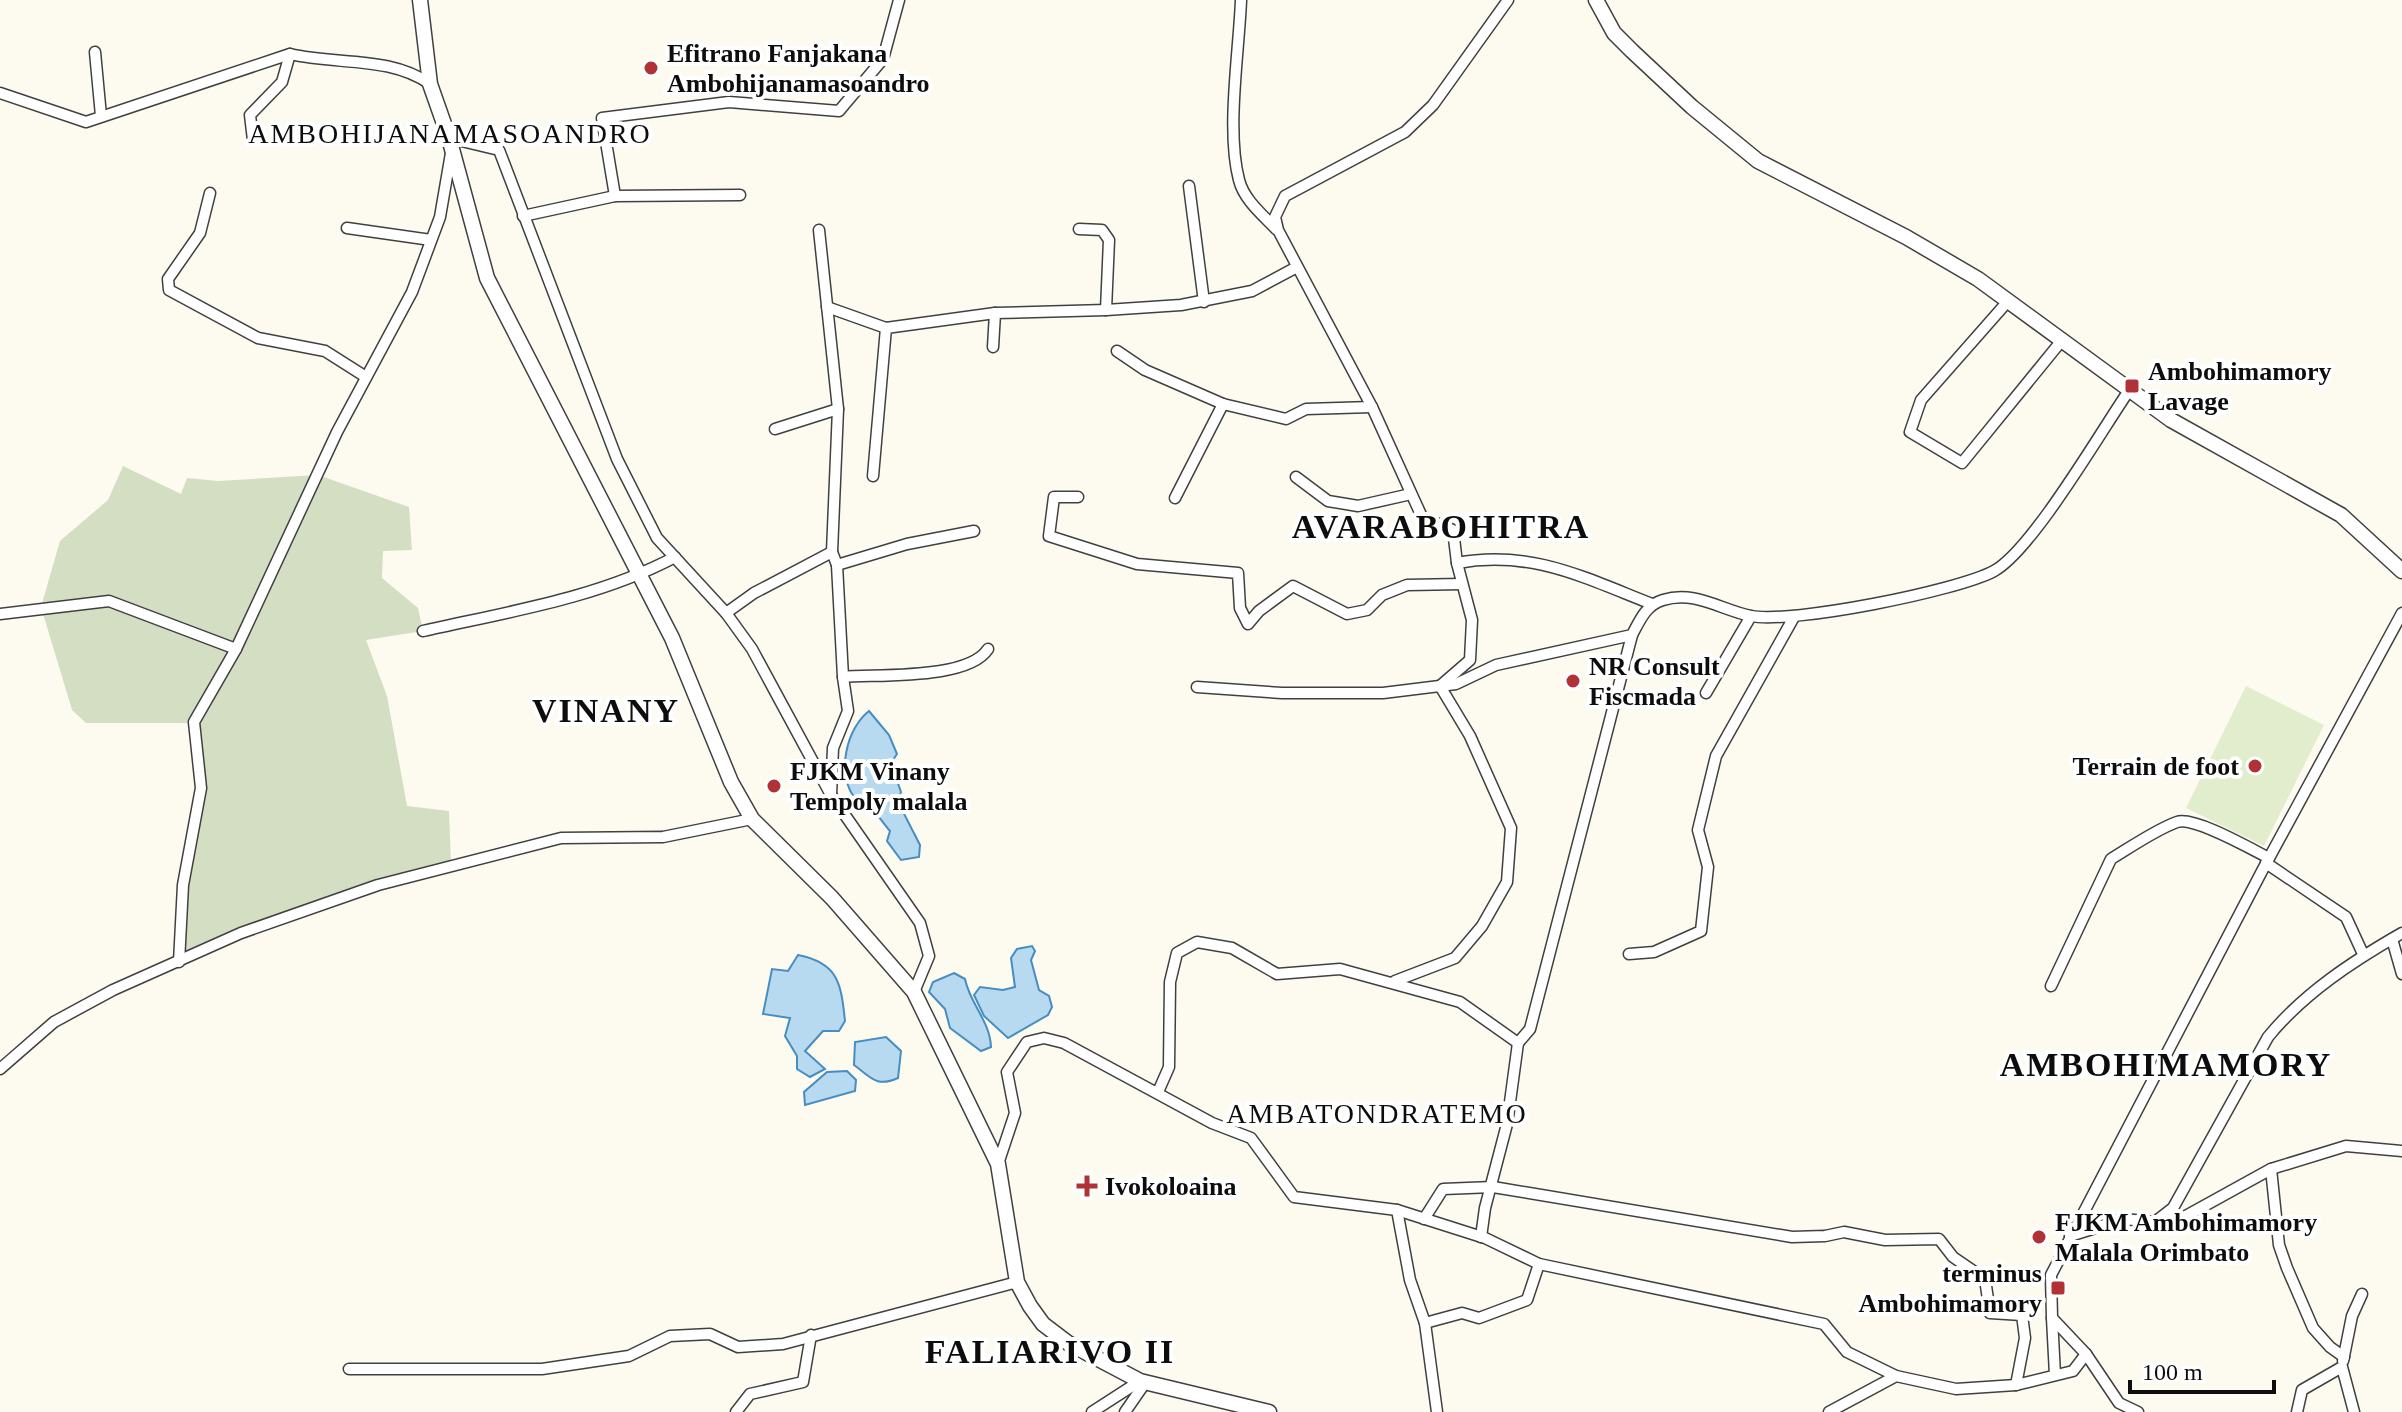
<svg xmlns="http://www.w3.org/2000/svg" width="2402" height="1412" font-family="Georgia,serif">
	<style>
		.cemetery { fill: #d4dec2 }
		.pitch { fill: #e1edcd }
		.water { fill: #b8daf0; stroke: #468dc1; stroke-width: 2 }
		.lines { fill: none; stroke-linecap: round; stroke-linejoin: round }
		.minor-casing { stroke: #404040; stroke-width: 13 }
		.tertiary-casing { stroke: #404040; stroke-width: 17 }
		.minor { stroke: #fff; stroke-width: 10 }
		.tertiary { stroke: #fff; stroke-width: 14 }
		.poi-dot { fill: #b03236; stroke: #fff; stroke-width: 3 }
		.labels { text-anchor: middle; stroke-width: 8; stroke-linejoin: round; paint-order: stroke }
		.poi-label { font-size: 26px; font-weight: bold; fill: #0d0d0d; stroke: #fff; text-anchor: start }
		.neighbourhood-label { font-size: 28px; letter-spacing: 2px; fill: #0d0d0d; stroke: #fff }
		.district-label { font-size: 34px; font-weight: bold; letter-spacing: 2px; fill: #0d0d0d; stroke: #fff }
	</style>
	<rect width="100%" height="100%" fill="#fdfbef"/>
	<polygon class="cemetery" points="123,466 181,494 187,478 218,481 318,475 409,507 412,550 383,551 382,578 418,608 423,631 366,640 387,696 407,806 449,811 451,864 378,885 179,962 183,885 201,788 194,723 86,723 72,710 41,607 60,541 108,500"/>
	<polygon class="pitch" points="2246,686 2324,725 2264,846 2186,808"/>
	<g class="water">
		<path d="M 869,711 L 889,735 L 897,754 L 891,763 L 901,792 L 898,802 L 920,845 L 919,857 L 901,860 L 887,841 L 890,831 C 883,823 877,813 869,806 C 865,802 857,802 854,797 C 836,772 847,728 869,711 Z"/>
		<polygon points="1032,946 1035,951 1031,960 1039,990 1049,996 1052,1007 1048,1015 1008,1038 984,1016 974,995 980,987 1003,990 1015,987 1011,958 1017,949"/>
		<path d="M 798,955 C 839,963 841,984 845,1021 L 839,1031 L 823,1031 L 805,1051 L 825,1069 L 810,1077 L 797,1069 L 797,1056 L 785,1036 L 790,1018 L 763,1014 L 772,969 L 788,971 Z"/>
		<path d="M 954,973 L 965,979 C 970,1004 990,1021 991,1047 L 981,1051 L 950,1028 L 945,1009 L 929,992 L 933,982 Z"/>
		<path d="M 886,1037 L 901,1051 L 898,1078 C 876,1088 871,1077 854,1065 L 855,1042 Z"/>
		<polygon points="847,1071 856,1080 855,1091 805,1105 804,1092 827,1072"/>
	</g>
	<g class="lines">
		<g class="minor-casing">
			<g id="minor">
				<path d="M 1241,0 C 1239,52 1226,131 1239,180 C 1244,200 1263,215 1276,229"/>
				<path d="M 1508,0 L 1433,105 L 1405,132 L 1285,196 L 1275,217 L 1278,230 L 1372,407 L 1422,517 L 1453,530 L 1457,563 C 1530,549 1585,578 1652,604"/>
				<polyline points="95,52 101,116"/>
				<path d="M 0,93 L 86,122 L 290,54 C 337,65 390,56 430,84"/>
				<polyline points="449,138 499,150 617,459 657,538 726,613 752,649 831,795 920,923 929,956 914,992"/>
				<polyline points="253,140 250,115 282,82 290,54"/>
				<polyline points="1189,186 1204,302"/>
				<polyline points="210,193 200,233 168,279 169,290 258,338 325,351 366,377"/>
				<polyline points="740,195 615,196 602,118 729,102 839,111 883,59 899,0"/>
				<polyline points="523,216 615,196"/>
				<polyline points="347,228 431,240"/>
				<polyline points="1079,229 1102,230 1109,240 1106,310 1181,305 1252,291 1297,267"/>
				<polyline points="819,230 838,409 832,552 837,565 907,544 974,531"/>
				<polyline points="2009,300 1921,400 1910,432 1962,463 2063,339"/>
				<polyline points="827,307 886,328"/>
				<polyline points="993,347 995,313 1106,310"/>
				<polyline points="1117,351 1145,370 1223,404 1286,419 1306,409 1372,407"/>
				<polyline points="775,429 838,409"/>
				<polyline points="873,476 886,328 995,313"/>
				<polyline points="1296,477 1328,501 1358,506 1411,494"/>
				<polyline points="1078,497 1054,497 1049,536 1137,564 1238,573 1240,608 1248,624 1259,611 1293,586 1347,614 1367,610 1382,595 1407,585 1462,584"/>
				<polyline points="1175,498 1223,404"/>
				<polyline points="726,613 754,593 832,552"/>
				<polyline points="0,614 109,601 236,649"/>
				<path d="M 423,631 C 507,612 598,598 675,557"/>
				<path d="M 843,677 C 878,674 968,680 988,649"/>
				<path d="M 1197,687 L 1282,693 L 1383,693 L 1456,684 L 1496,665 L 1632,635 C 1640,620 1646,605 1663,600 C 1695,590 1721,610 1751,616 C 1791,624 1957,591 1994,571 C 2032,550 2100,433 2128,392"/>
				<polyline points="1706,693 1751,616"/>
				<polyline points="831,795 833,748 848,711 843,677 837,565"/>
				<polyline points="2266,863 2346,917 2363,954"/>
				<polyline points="2392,939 2402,974"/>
				<polyline points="1629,954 1654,952 1701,931 1708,867 1698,830 1716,756 1794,617"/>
				<polyline points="179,962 183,885 201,788 194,722 236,649 337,432 412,292 440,217 451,153"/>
				<polyline points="1395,981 1455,958 1482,926 1507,882 1511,828 1470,736 1440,686 1470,660 1472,620 1457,563"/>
				<path d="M 2051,986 L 2111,859 C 2131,847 2155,830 2177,822 C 2194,816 2251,849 2269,858"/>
				<polyline points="0,1069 54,1022 113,990 241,933 378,885 561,838 663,837 752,819"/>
				<polyline points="1158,1092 1169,1067 1170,982 1177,953 1197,942 1232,948 1277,974 1340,969 1460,1002 1518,1043 1530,1029 1632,635"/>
				<polyline points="998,1164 1015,1113 1007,1072 1027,1042 1044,1038 1064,1043 1212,1123 1251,1138 1294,1197 1397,1210 1485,1238 1539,1264 1824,1324 1847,1352 1896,1376"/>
				<polyline points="2271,1169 2279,1245 2287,1268 2313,1328 2330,1347 2344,1357"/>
				<polyline points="1397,1210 1410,1280 1425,1323 1437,1412"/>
				<polyline points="1424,1219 1443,1189 1493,1187 1792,1237 1825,1236 1844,1232 1885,1240 1939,1239 1953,1257 1985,1279 1990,1313 2022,1315 2025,1338 2016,1385"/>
				<polyline points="2155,1222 2175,1222 2271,1169 2346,1146 2402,1151"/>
				<path d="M 2070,1236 L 2124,1219 L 2155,1222 L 2173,1208 L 2268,1037 C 2304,993 2353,961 2402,933"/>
				<polyline points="1481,1237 1485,1208 1507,1124 1518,1043"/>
				<polyline points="2052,1318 2055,1375"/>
				<polyline points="1425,1323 1462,1313 1479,1318 1527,1300 1539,1264"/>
				<polyline points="2086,1354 2119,1403 2138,1412"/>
				<polyline points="2343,1361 2352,1316 2362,1294"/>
				<polyline points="349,1369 542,1369 629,1356 670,1336 710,1334 738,1347 783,1344 1017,1282"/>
				<polyline points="736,1412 750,1394 803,1382 811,1335"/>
				<polyline points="1092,1412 1140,1381"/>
				<polyline points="1125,1412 1145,1383"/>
				<polyline points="1829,1412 1896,1376 1956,1389 2016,1385 2073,1371 2086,1354 2052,1318 2051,1275 2262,871 2402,613"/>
				<polyline points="2297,1412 2302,1390 2342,1367 2354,1412"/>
			</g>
		</g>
		<g class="tertiary-casing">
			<g id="tertiary">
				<polyline points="420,0 430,84 449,138 487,278 672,638 731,782 752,819 832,898 914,992 998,1164 1017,1282 1030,1306 1043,1324 1068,1343 1140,1381 1269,1412"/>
				<polyline points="1596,0 1614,33 1632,51 1692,107 1758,161 1906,237 1978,279 2171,420 2341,515 2402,571"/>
			</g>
		</g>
		<use href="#minor" class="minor"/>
		<use href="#tertiary" class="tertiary"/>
	</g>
	<g class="poi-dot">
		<circle cx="651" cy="68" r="8"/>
		<rect x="2124" y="378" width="16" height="16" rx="4"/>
		<circle cx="1573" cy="681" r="8"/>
		<circle cx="2255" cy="766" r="8"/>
		<circle cx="774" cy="786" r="8"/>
		<path d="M1083 1174h8v8h8v8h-8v8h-8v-8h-8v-8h8z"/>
		<circle cx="2039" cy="1237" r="8"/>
		<rect x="2050" y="1280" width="16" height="16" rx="4"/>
	</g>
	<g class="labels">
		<g class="poi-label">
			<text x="667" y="62">Efitrano Fanjakana<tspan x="667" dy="30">Ambohijanamasoandro</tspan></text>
			<text x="2148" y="380">Ambohimamory<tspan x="2148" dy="30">Lavage</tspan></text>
			<text x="1589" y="675">NR Consult<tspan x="1589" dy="30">Fiscmada</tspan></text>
			<text x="2239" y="775" text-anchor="end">Terrain de foot</text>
			<text x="790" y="780">FJKM Vinany<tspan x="790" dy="30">Tempoly malala</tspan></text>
			<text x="1105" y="1195">Ivokoloaina</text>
			<text x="2055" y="1231">FJKM Ambohimamory<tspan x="2055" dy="30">Malala Orimbato</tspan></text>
			<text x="2042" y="1282" text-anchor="end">terminus<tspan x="2042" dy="30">Ambohimamory</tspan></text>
		</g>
		<g class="neighbourhood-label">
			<text x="450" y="143">AMBOHIJANAMASOANDRO</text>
			<text x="1377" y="1123">AMBATONDRATEMO</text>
		</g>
		<g class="district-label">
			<text x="1441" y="538">AVARABOHITRA</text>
			<text x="606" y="722">VINANY</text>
			<text x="2166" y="1076">AMBOHIMAMORY</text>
			<text x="1050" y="1363">FALIARIVO II</text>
		</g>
	</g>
	<path d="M2130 1380v12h144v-12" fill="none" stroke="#0d0d0d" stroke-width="4"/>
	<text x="2142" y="1380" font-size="24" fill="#0d0d0d" stroke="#ffffff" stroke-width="6" paint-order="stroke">100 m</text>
</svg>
